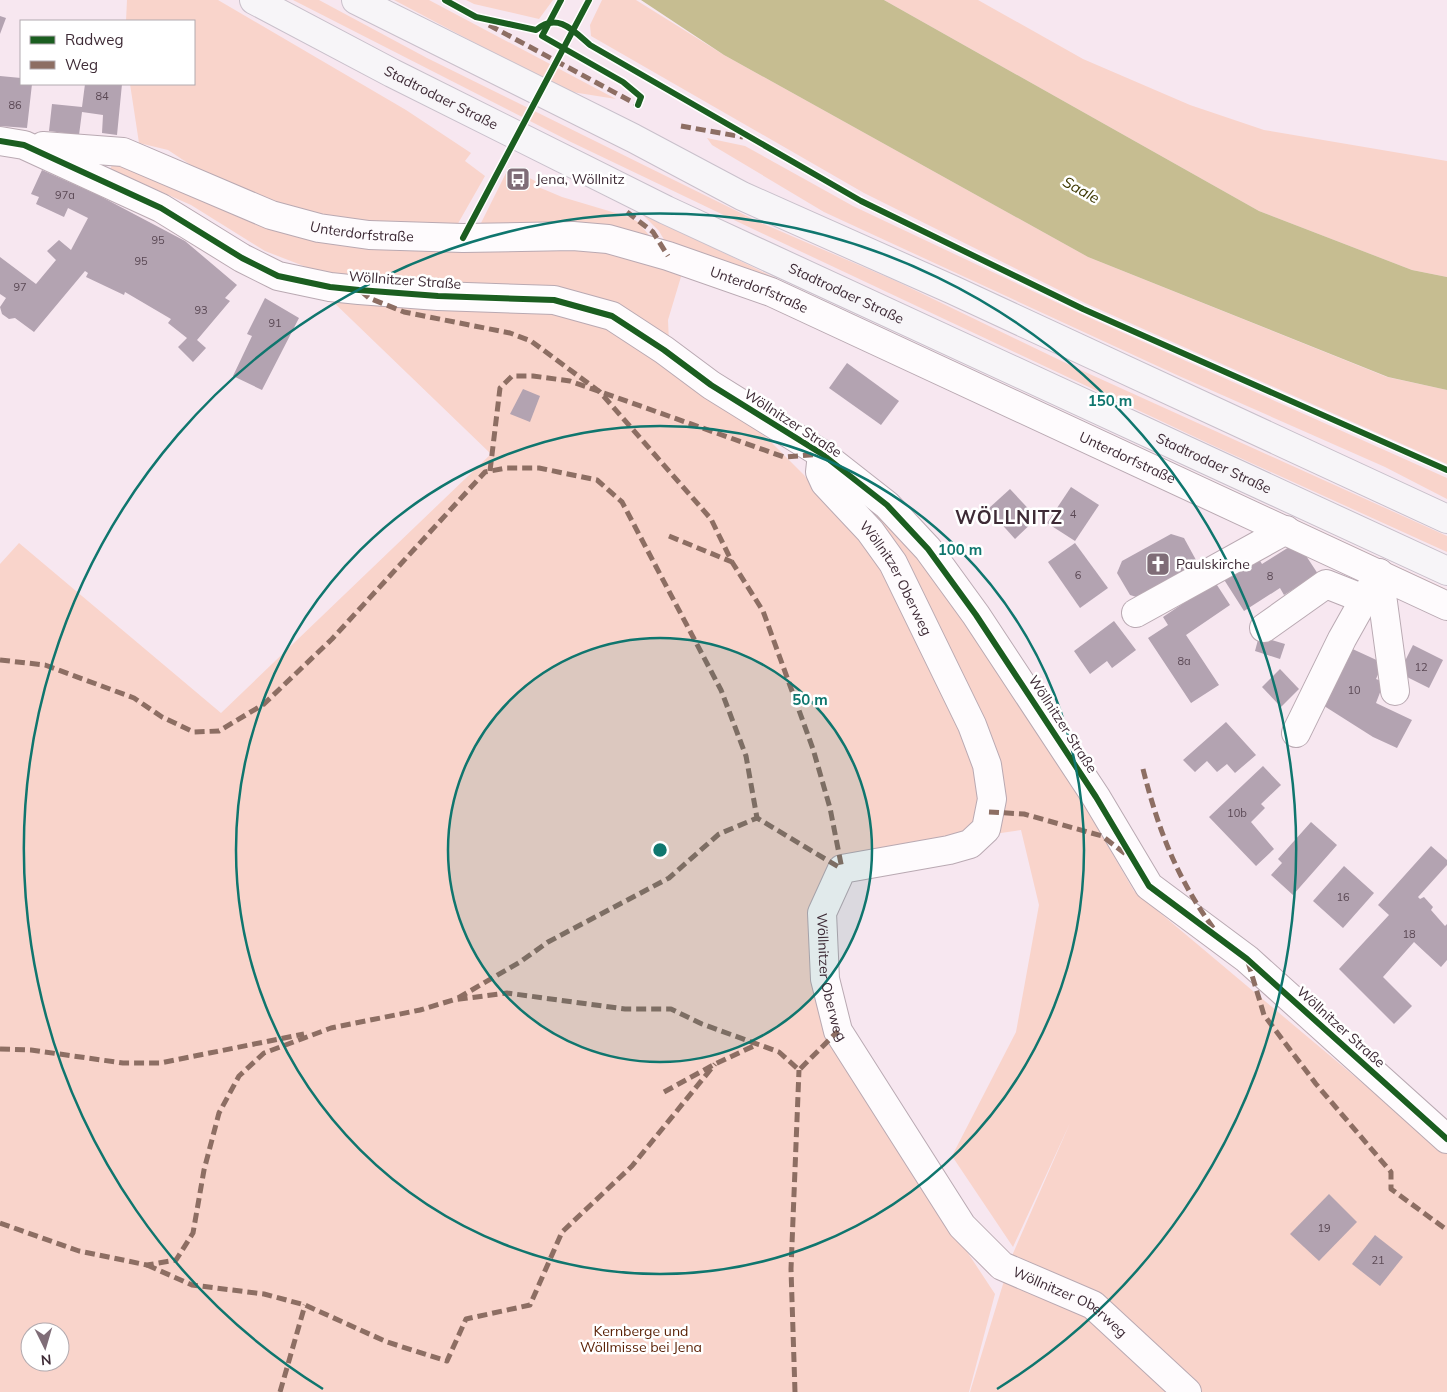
<svg xmlns="http://www.w3.org/2000/svg" width="1447" height="1392" font-family="Mulish,sans-serif">
	<style>
		.green { fill: #f9d4cb; fill-rule: evenodd }
		.water { fill: #c6bd91 }
		.building { fill: #b3a3b1 }
		.lines { fill: none; stroke-linecap: round; stroke-linejoin: round }
		.minor-casing { stroke: #b9a9b2; stroke-width: 30 }
		.major-casing { stroke: #c9c0cb; stroke-width: 30 }
		.minor { stroke: #fefbfd; stroke-width: 28 }
		.major { stroke: #f7f5f8; stroke-width: 28 }
		.quiet { stroke: #8d6e63; stroke-width: 5; stroke-dasharray: 10 5; stroke-linecap: butt }
		.cycleway-casing { stroke: #fff; stroke-width: 9 }
		.cycleway { stroke: #1b5e20; stroke-width: 6 }
		.ring { fill: none; stroke: #0f766e; stroke-width: 2.5 }
		.labels { text-anchor: middle; stroke-width: 5; stroke-linejoin: round; paint-order: stroke }
		.number-label { font-size: 11px; fill: #5b4955 }
		.street-label { font-size: 14px; fill: #3e2b36; stroke: #fff }
		.poi-label { font-size: 14px; fill: #3e2b36; stroke: #fff; text-anchor: start }
		.park-label { font-size: 14px; fill: #571d00; stroke: #fff }
		.water-label { font-size: 15px; font-style: italic; fill: #3d3800; stroke: #fff }
		.district-label { font-size: 19px; font-weight: bold; letter-spacing: 1px; fill: #3e2b36; stroke: #fff }
		.centre { fill: #0f766e; stroke: #fff; stroke-width: 2.5 }
		.ring-label { font-size: 15px; text-anchor: middle; font-weight: bold; fill: #0f766e; stroke: #fff; stroke-width: 5; stroke-linejoin: round; paint-order: stroke }
	</style>
	<rect width="100%" height="100%" fill="#f7e7f0"/>
	<g class="green">
		<polygon points="127,0 218,0 406,110 471,153 465,161 485,176 456,227 330,221 270,204 212,179 168,150 139,143 130,84 194,84 194,21 126,21"/>
		<polygon points="293,0 319,0 427,58 759,222 896,281 1072,366 1447,536 1447,552 1214,446 734,220 571,142"/>
		<polygon points="394,0 429,0 616,99 572,92 528,71"/>
		<polygon points="466,0 553,0 539,19 474,4"/>
		<polygon points="602,0 636,0 724,55 1088,257 1387,377 1447,390 1447,464 1085,303 864,193 591,36 590,25"/>
		<polygon points="884,0 978,0 1083,59 1190,105 1264,130 1447,161 1447,277 1412,270 1259,211"/>
		<polygon points="707,138 745,146 853,206 1079,313 1447,478 1447,499 1385,467 1179,376 824,212 712,145"/>
		<polygon points="119,164 263,219 588,243 683,270 668,320 669,343 636,320 319,272 265,251 191,205 110,169 112,165"/>
		<polygon points="509,167 537,182 536,186 562,197 629,217 638,222 653,240 478,229"/>
		<polygon points="640,212 802,291 1446,589 1447,597 670,250 659,231"/>
		<path d="M 325,294 L 537,310 L 589,320 L 652,354 L 767,438 L 804,475 L 818,493 L 838,478 L 922,554 L 1083,803 L 1134,891 L 1447,1154 L 1447,1392 L 970,1392 L 1011,1258 L 1070,1123 L 1013,1247 L 952,1156 L 1016,1032 L 1039,905 L 1021,830 L 837,857 L 832,1047 L 995,1294 L 969,1392 L 0,1392 L 0,564 L 19,543 L 221,713 L 491,454 ZM 30,1332 L 60,1332 L 60,1362 L 30,1362 Z"/>
	</g>
	<polygon class="water" points="641,0 884,0 1259,211 1412,270 1447,277 1447,390 1388,377 1088,257 724,55"/>
	<g class="building">
		<polygon points="0,16 6,18 0,34"/>
		<polygon points="0,76 21,78 21,84 32,84 27,128 0,126"/>
		<polygon points="85,84 122,84 117,135 102,133 103,115 82,112 79,135 49,131 52,104 82,107"/>
		<polygon points="42,170 98,195 185,241 237,285 225,298 230,301 197,340 206,348 193,362 178,347 187,338 168,323 171,319 125,292 124,295 86,277 88,273 85,271 34,332 15,318 9,319 2,314 0,307 6,298 0,294 0,257 36,284 56,260 47,251 59,240 71,250 88,218 68,208 64,217 36,204 39,197 31,194"/>
		<polygon points="265,298 299,318 262,390 233,376 252,336 247,334"/>
		<polygon points="847,363 899,401 881,425 829,388"/>
		<polygon points="523,389 540,396 530,422 510,414"/>
		<polygon points="1071,487 1099,505 1075,541 1047,523"/>
		<polygon points="1010,489 1037,518 1015,539 988,509"/>
		<polygon points="1171,534 1184,538 1196,560 1192,571 1143,599 1130,595 1117,573 1122,561"/>
		<polygon points="1297,542 1318,574 1284,595 1280,588 1244,611 1223,578 1257,556 1262,564"/>
		<polygon points="1075,543 1108,588 1080,608 1048,562"/>
		<polygon points="1215,582 1230,605 1186,635 1219,685 1191,703 1148,638 1168,625 1163,617"/>
		<polygon points="1114,621 1136,650 1112,668 1107,661 1090,674 1074,651"/>
		<polygon points="1259,636 1285,644 1280,659 1255,651"/>
		<polygon points="1413,645 1443,660 1429,688 1399,673"/>
		<polygon points="1346,646 1383,663 1376,679 1384,682 1376,703 1412,720 1397,748 1373,737 1321,704"/>
		<polygon points="1280,669 1299,689 1281,707 1262,687"/>
		<polygon points="1226,722 1256,755 1235,773 1227,764 1217,772 1207,761 1195,772 1183,760"/>
		<polygon points="1263,766 1281,785 1261,804 1265,808 1251,822 1274,849 1256,866 1209,817"/>
		<polygon points="1311,822 1337,845 1293,895 1271,875 1282,863 1278,859"/>
		<polygon points="1431,846 1447,860 1447,865 1418,897 1420,899 1424,897 1433,907 1431,910 1445,926 1447,924 1447,960 1441,967 1414,942 1383,977 1412,1006 1394,1024 1339,969 1389,915 1378,905"/>
		<polygon points="1344,866 1374,893 1343,928 1313,901"/>
		<polygon points="1329,1194 1357,1222 1319,1261 1290,1234"/>
		<polygon points="1375,1235 1403,1257 1380,1286 1352,1264"/>
	</g>
	<g class="lines">
		<g class="minor-casing">
			<g id="minor">
				<polyline points="0,141 24,145 161,208 242,258 278,276 330,287 359,290 438,296 554,300 612,316 664,350 711,385 822,454 887,505 928,549 976,615 1096,797 1149,886 1247,959 1447,1139"/>
				<path id="s1" d="M 43,146 L 123,152 L 271,215 L 319,228 L 369,235 L 463,238 L 573,236 L 608,239 L 668,256 L 771,292 L 1447,606"/>
				<path id="s2" d="M 822,454 L 820,472 L 825,483 L 870,531 L 893,563 L 972,725 L 987,765 L 992,799 L 986,829 L 970,844 L 949,850 L 842,869 L 822,913 L 825,979 L 838,1031 L 962,1226 L 1002,1266 L 1093,1305 L 1187,1392"/>
				<polyline points="1379,573 1395,691"/>
				<polyline points="1136,613 1286,530"/>
				<polyline points="1264,628 1326,584 1364,599"/>
				<polyline points="1296,733 1342,639 1379,573"/>
			</g>
		</g>
		<g class="major-casing">
			<g id="major">
				<path id="s3" d="M 254,0 L 392,73 L 666,210 L 1447,571"/>
				<polyline points="356,0 633,138 742,196 953,290 1447,519"/>
			</g>
		</g>
		<use href="#minor" class="minor"/>
		<use href="#major" class="major"/>
		<g class="quiet">
			<polyline points="489,25 638,105 640,101"/>
			<polyline points="681,126 743,137"/>
			<polyline points="627,212 653,232 668,256"/>
			<polyline points="361,291 369,298 404,312 510,333 531,341 600,392 711,519 732,562 763,611 813,749 830,808 842,869"/>
			<polyline points="490,471 500,388 512,376 533,376 570,381 784,457 822,454"/>
			<polyline points="669,536 732,562"/>
			<polyline points="0,660 45,665 134,698 162,717 194,732 219,731 264,704 332,639 485,472 506,468 539,468 597,480 622,502 721,690 746,756 757,818"/>
			<path d="M 1143,769 C 1158,829 1177,879 1214,929"/>
			<polyline points="989,812 1024,814 1102,836 1127,855"/>
			<polyline points="1248,962 1264,1015 1316,1084 1391,1172 1391,1189 1447,1230"/>
			<polyline points="458,998 520,962 548,942 669,878 719,834 757,818 842,869"/>
			<polyline points="0,1049 31,1050 123,1063 160,1063 304,1034"/>
			<polyline points="664,1092 715,1064 758,1044"/>
			<polyline points="0,1223 79,1251 147,1265 176,1260 193,1233 204,1170 219,1113 239,1076 264,1053 331,1028 420,1010 453,1000 507,993 625,1009 671,1009 702,1024 779,1052 799,1070 838,1031"/>
			<polyline points="147,1265 192,1285 264,1294 305,1305 387,1342 447,1361 466,1319 530,1305 562,1232 632,1166 715,1064"/>
			<polyline points="280,1392 305,1305"/>
			<polyline points="795,1392 791,1269 799,1070"/>
		</g>
		<g class="cycleway-casing">
			<g id="cycleway">
				<path d="M 445,0 L 476,17 L 536,30 C 557,12 573,30 590,45 L 861,201 L 1083,309 L 1447,470"/>
				<polyline points="561,0 542,36 623,82 641,97 638,105"/>
				<polyline points="0,141 24,145 161,208 242,258 278,276 330,287 359,290 438,296 554,300 612,316 664,350 711,385 822,454 887,505 928,549 976,615 1096,797 1149,886 1247,959 1447,1139"/>
				<polyline points="463,238 589,0"/>
			</g>
		</g>
		<use href="#cycleway" class="cycleway"/>
	</g>
	<circle cx="660" cy="850" r="212" fill="#0f766e" fill-opacity=".12"/>
	<g class="ring">
		<circle cx="660" cy="850" r="212"/>
		<circle cx="660" cy="850" r="424"/>
		<path d="M323 1389A636 636 0 1 1 997 1389"/>
	</g>
	<defs>
		<g id="bus-square" transform="scale(1.25)"><rect x="-9" y="-9" width="18" height="18" rx="4" fill="#7f6d77" stroke="#fff"/><path d="M-5-6H5V4H4V6H2V4H-2V6H-4V4H-5ZM-3.5-4V0h7V-4ZM-3.5 1.2v1.5H-2V1.2ZM2 1.2v1.5H3.5V1.2Z" fill="#fff"/></g>
		<g id="church-square" transform="scale(1.25)"><rect x="-9" y="-9" width="18" height="18" rx="4" fill="#7f6d77" stroke="#fff"/><path d="M-1.2-6h2.4v3.5h3.3v2.4h-3.3V6h-2.4V-.1h-3.3v-2.4h3.3Z" fill="#fff"/></g>
	</defs>
	<g fill-rule="evenodd">
		<use href="#bus-square" x="518" y="179"/>
		<use href="#church-square" x="1158" y="564"/>
	</g>
	<g class="labels">
		<g class="number-label">
			<text x="102" y="100">84</text>
			<text x="15" y="109">86</text>
			<text x="65" y="199">97a</text>
			<text x="158" y="244">95</text>
			<text x="141" y="265">95</text>
			<text x="20" y="291">97</text>
			<text x="201" y="314">93</text>
			<text x="275" y="327">91</text>
			<text x="1073" y="518">4</text>
			<text x="1078" y="579">6</text>
			<text x="1270" y="580">8</text>
			<text x="1184" y="665">8a</text>
			<text x="1421" y="671">12</text>
			<text x="1354" y="694">10</text>
			<text x="1237" y="817">10b</text>
			<text x="1343" y="901">16</text>
			<text x="1409" y="938">18</text>
			<text x="1324" y="1232">19</text>
			<text x="1378" y="1264">21</text>
		</g>
		<g class="street-label">
			<text dy="5" stroke="none"><textPath href="#s3" startOffset="211">Stadtrodaer Straße</textPath></text>
			<text dy="5" stroke="none"><textPath href="#s1" startOffset="334">Unterdorfstraße</textPath></text>
			<text transform="translate(405 280) rotate(4)" y="5">Wöllnitzer Straße</text>
			<text dy="5" stroke="none"><textPath href="#s1" startOffset="740">Unterdorfstraße</textPath></text>
			<text dy="5" stroke="none"><textPath href="#s3" startOffset="661">Stadtrodaer Straße</textPath></text>
			<text transform="translate(793 423) rotate(33)" y="5">Wöllnitzer Straße</text>
			<text dy="5" stroke="none"><textPath href="#s1" startOffset="1145">Unterdorfstraße</textPath></text>
			<text dy="5" stroke="none"><textPath href="#s3" startOffset="1066">Stadtrodaer Straße</textPath></text>
			<text dy="5" stroke="none"><textPath href="#s2" startOffset="150">Wöllnitzer Oberweg</textPath></text>
			<text transform="translate(1063 724) rotate(57)" y="5">Wöllnitzer Straße</text>
			<text dy="5" stroke="none"><textPath href="#s2" startOffset="689">Wöllnitzer Oberweg</textPath></text>
			<text transform="translate(1341 1027) rotate(42)" y="5">Wöllnitzer Straße</text>
			<text dy="5" stroke="none"><textPath href="#s2" startOffset="1109">Wöllnitzer Oberweg</textPath></text>
		</g>
		<g class="poi-label">
			<text x="536" y="184">Jena, Wöllnitz</text>
			<text x="1176" y="569">Paulskirche</text>
		</g>
		<g class="park-label">
			<text x="641" y="1336">Kernberge und<tspan x="641" dy="16">Wöllmisse bei Jena</tspan></text>
		</g>
		<g class="water-label">
			<text transform="translate(1081 190) rotate(29)" y="5">Saale</text>
		</g>
		<g class="district-label">
			<text x="1009" y="524">WÖLLNITZ</text>
		</g>
	</g>
	<circle cx="660" cy="850" r="8" class="centre"/>
	<g class="ring-label">
		<text x="1110" y="406">150 m</text>
		<text x="960" y="555">100 m</text>
		<text x="810" y="705">50 m</text>
	</g>
	<rect x="20" y="20" width="175" height="65" fill="#ffffff" stroke="#b2aaaf"/>
	<rect x="30" y="36" width="25" height="8" fill="#1b5e20" stroke="#b2aaaf"/>
	<text x="65" y="45" font-size="15" fill="#3e2b36">Radweg</text>
	<rect x="30" y="61" width="25" height="8" fill="#8d6e63" stroke="#b2aaaf"/>
	<text x="65" y="70" font-size="15" fill="#3e2b36">Weg</text>
	<g transform="translate(45 1347) rotate(175)"><circle r="24" fill="#ffffff" stroke="#b2aaaf"/>
	<path d="M0-4L9 19L0 12L-9 19Z" fill="#7f6d77"/>
	<text y="-8" font-size="14" font-weight="bold" text-anchor="middle" fill="#3e2b36">N</text>
	</g>
</svg>
